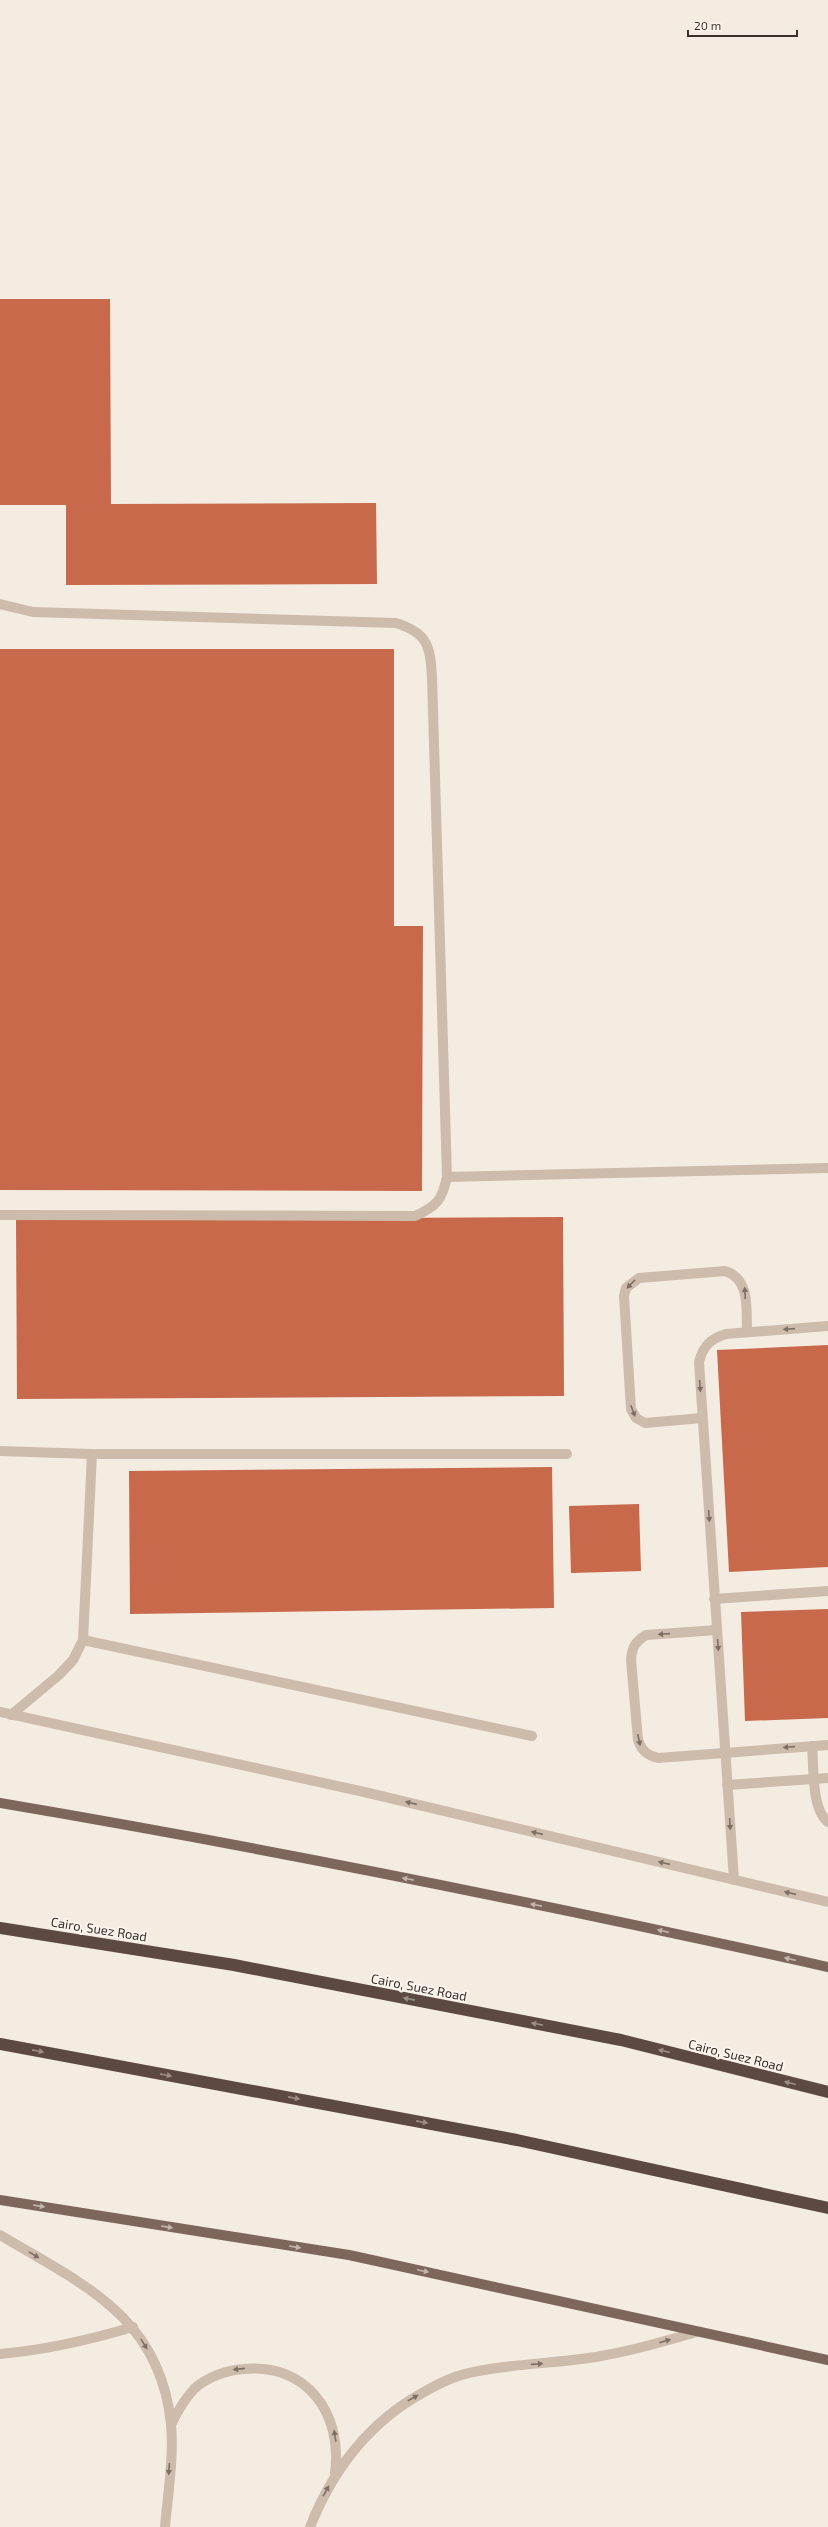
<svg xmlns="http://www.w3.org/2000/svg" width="828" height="2527" font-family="'Exo 2',sans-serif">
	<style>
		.building { fill: #c8694b }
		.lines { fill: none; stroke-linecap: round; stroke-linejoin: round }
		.minor { stroke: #cdbbac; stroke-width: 10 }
		.major { stroke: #7d675c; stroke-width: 10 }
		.highway { stroke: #5c4a42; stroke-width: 12 }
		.oneway { fill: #7d6f65 }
		.oneway2 { fill: #c2b5ac }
		.oneway3 { fill: #9c8e87 }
		.labels { text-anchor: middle; stroke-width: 4; stroke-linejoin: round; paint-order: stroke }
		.street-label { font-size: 13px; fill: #3b302b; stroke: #fbf5ee }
	</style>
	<rect width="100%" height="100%" fill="#f4ebe1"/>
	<g class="building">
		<polygon points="0,299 110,299 111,504 376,503 377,584 66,585 66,505 0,505"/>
		<polygon points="0,649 394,649 394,926 423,926 422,1191 0,1190"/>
		<polygon points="563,1217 564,1396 17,1399 16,1220"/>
		<polygon points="828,1345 828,1567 729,1572 717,1350"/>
		<polygon points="552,1467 554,1608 130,1614 129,1471"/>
		<polygon points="639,1504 641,1571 571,1573 569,1506"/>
		<polygon points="828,1609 828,1718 745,1721 741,1612"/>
	</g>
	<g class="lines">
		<g class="minor">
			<path d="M 0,604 L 33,612 L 396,623 C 428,633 430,646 432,677 L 447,1177 C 442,1200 437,1206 415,1216 L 0,1215"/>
			<polyline points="447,1177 828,1168"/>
			<path d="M 702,1418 L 645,1423 L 636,1418 L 631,1409 L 624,1296 L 626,1288 L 639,1278 L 725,1271 C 751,1279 746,1310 747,1332"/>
			<polyline points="0,1451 92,1454 567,1454"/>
			<polyline points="714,1599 828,1591"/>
			<path d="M 717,1630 L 646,1635 C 635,1642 632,1647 631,1660 L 638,1740 C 642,1751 647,1755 658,1758 L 828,1745"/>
			<polyline points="83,1640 532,1736"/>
			<polyline points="0,1712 360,1791 828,1902"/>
			<polyline points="11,1715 59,1675 73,1660 83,1640 92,1454"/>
			<path d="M 812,1746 C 814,1766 811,1809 828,1822"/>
			<polyline points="727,1785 828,1778"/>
			<path d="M 734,1880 L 699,1362 C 703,1346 710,1339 726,1334 L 828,1326"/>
			<path d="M 0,2235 C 82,2284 160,2316 171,2424 C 174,2457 168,2493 165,2527"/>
			<path d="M 0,2354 C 46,2350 89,2340 133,2327"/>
			<path d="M 171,2425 C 177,2412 184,2400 194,2389 C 207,2377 227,2370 244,2369 C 307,2363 343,2414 335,2473"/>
			<path d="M 310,2527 C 333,2469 369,2422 424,2392 C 438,2384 454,2376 469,2373 C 512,2363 557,2364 601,2356 C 633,2351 665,2341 697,2332"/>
		</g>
		<g class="major">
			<path d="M 0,1803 C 278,1850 553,1906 828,1967"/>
			<polyline points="0,2200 349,2255 828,2360"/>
		</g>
		<g class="highway">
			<polyline points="0,1928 234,1965 621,2040 828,2092"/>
			<polyline points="0,2044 517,2140 828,2208"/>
		</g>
	</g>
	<defs><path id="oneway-solid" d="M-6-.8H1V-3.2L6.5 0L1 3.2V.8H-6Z"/></defs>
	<g class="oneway">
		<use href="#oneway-solid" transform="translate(631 1284) rotate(134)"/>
		<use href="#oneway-solid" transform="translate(745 1293) rotate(-93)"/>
		<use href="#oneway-solid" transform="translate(789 1329) rotate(176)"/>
		<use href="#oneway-solid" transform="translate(700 1386) rotate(86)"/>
		<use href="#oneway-solid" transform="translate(633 1411) rotate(69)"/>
		<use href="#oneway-solid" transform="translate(709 1516) rotate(86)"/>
		<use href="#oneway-solid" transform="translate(664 1634) rotate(176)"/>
		<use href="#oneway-solid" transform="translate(718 1645) rotate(86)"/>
		<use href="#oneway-solid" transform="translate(639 1740) rotate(78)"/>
		<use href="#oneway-solid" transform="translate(789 1747) rotate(176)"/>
		<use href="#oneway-solid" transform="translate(411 1803) rotate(-167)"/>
		<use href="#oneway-solid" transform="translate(730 1824) rotate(87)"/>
		<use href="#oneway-solid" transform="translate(537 1833) rotate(-167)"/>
		<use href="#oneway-solid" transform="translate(664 1863) rotate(-167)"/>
		<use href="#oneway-solid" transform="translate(790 1893) rotate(-167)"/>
		<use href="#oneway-solid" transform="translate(34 2255) rotate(31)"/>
		<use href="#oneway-solid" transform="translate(665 2341) rotate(-16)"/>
		<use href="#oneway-solid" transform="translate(144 2344) rotate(58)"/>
		<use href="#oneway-solid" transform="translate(537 2364) rotate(-4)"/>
		<use href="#oneway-solid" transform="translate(239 2369) rotate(174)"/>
		<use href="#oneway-solid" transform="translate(413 2398) rotate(-29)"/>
		<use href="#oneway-solid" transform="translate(335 2436) rotate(-99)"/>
		<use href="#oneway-solid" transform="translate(169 2469) rotate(94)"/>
		<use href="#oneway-solid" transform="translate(326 2491) rotate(-61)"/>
	</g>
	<g class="oneway2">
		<use href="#oneway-solid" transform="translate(408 1879) rotate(-169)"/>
		<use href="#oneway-solid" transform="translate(536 1905) rotate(-169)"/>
		<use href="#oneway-solid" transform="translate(663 1931) rotate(-167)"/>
		<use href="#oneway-solid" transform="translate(790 1959) rotate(-167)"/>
		<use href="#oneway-solid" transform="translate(39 2206) rotate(9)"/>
		<use href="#oneway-solid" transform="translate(167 2227) rotate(9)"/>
		<use href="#oneway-solid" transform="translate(295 2247) rotate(9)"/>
		<use href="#oneway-solid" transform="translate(423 2271) rotate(12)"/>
	</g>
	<g class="oneway3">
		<use href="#oneway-solid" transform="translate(409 1999) rotate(-169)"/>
		<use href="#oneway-solid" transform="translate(537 2024) rotate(-169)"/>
		<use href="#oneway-solid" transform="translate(38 2051) rotate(11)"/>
		<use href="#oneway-solid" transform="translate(664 2051) rotate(-166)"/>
		<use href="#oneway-solid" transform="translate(166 2075) rotate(11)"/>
		<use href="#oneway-solid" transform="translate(790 2083) rotate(-166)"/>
		<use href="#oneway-solid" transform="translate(294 2098) rotate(11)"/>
		<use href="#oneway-solid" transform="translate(422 2122) rotate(11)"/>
	</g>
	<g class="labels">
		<g class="street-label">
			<text transform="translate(99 1929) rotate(9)" y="5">Cairo, Suez Road</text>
			<text transform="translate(419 1987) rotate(11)" y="5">Cairo, Suez Road</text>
			<text transform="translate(736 2055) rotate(14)" y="5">Cairo, Suez Road</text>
		</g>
	</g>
	<path d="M688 30v6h109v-6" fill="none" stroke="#3b302b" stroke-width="2"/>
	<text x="694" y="30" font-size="12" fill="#3b302b" stroke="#fbf5ee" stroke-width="3" paint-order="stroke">20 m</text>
</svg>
